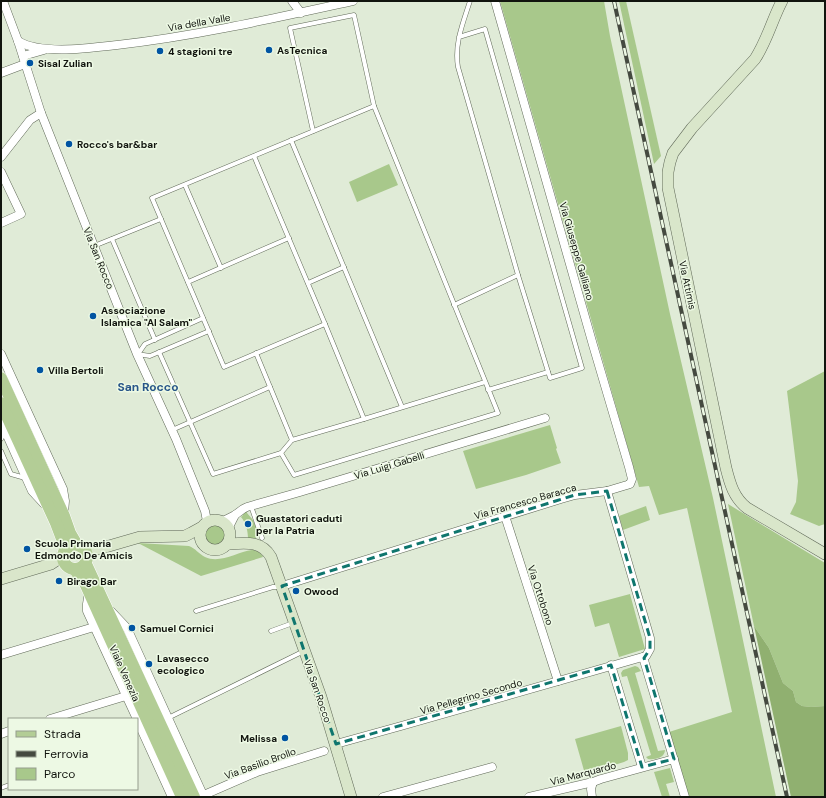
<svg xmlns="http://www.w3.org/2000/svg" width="826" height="798" font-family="'DM Sans',sans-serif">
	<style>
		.green { fill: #a8c88b }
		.forest { fill: #90b070 }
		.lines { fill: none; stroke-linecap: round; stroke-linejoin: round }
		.lane-casing { stroke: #616a59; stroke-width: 5 }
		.street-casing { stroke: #616a59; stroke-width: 9 }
		.secondary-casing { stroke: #616a59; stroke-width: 12 }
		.primary-casing { stroke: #fff; stroke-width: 13 }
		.lane { stroke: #fff; stroke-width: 4 }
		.street { stroke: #fff; stroke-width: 8 }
		.secondary { stroke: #d9e6ca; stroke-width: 11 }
		.primary { stroke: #b3cd96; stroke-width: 12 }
		.rail-casing { stroke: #454a40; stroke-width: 4 }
		.rail { stroke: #edf9e4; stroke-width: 2.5; stroke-dasharray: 8; stroke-linecap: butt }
		.marked { fill: none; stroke: #0f766e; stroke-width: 3; stroke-dasharray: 8 5; stroke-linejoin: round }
		.poi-dot { fill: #0054a2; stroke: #edf9e4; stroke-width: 1.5 }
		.labels { text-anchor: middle; stroke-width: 3; stroke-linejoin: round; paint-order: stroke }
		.street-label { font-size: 10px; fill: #11140e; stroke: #edf9e4 }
		.poi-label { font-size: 10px; font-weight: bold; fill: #11140e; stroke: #edf9e4; text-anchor: start }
		.quarter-label { font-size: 12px; font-weight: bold; fill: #285589; stroke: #edf9e4 }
	</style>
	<rect width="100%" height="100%" fill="#e0ebd7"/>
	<g class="green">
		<polygon points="500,1 604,1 610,36 670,314 713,498 776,797 689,797 669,732 732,712 687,508 659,515 649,486 639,487"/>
		<polygon points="619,1 626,1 661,156 654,164"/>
		<polygon points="389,164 398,185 357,202 349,182"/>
		<polygon points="825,371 825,524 819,526 790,514 796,502 798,481 787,391"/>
		<polygon points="550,425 557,448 556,449 561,463 526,475 476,489 463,451"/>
		<polygon points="728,504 825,563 825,706 811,707 802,706 796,702 793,691 783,683 769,648 754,626"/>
		<path d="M 246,505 L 247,513 L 253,520 L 256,527 L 256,540 L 248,539 C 248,531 246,523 241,517 L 243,515 L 238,507 L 240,509 Z"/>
		<polygon points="646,506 650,520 623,530 619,516"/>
		<circle cx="215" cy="535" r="13"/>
		<path d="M 138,543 L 189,546 C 195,548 199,554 205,557 C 220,564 237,552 252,550 C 257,550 261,552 263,557 L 201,576 Z"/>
		<polygon points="630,594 645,649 619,657 609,623 595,627 589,605"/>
		<path d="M 635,666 L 638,667 L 641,671 L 635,673 L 658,751 L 665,750 C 665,758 654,760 648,759 L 646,757 L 651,755 L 627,676 L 622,677 L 621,673 L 623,670 Z"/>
		<polygon points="621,726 628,753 628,760 624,762 585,774 575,739"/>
		<polygon points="670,768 674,782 666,784 670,797 662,797 654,772"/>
	</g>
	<polygon class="forest" points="754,626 769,648 783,683 793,691 796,702 802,706 811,707 825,706 825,797 791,797"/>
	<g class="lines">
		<g class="lane-casing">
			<g id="lane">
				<path d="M 459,37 L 485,29 L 582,368 L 550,378 L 518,275 L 458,67 C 454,44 463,23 470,1"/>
				<polyline points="313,131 290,28 354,15 374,106"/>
				<polyline points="291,140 402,407"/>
				<polyline points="254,156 325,324"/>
				<polyline points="185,185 221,268"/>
				<polyline points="112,239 155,340"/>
				<polyline points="94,246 161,219"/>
				<polyline points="188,282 289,238"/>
				<polyline points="308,283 344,267"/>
				<polyline points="454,305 518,275"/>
				<polyline points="159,352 213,474 281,453 292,440"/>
				<polyline points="256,353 292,440 364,419"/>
				<polyline points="137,354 150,356 209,331"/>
				<polyline points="138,354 145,344 203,318"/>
				<polyline points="488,390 548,372"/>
				<polyline points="172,430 270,387"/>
				<polyline points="1,439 5,432"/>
				<polyline points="1,451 11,474 25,478"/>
				<polyline points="281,453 294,475 498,413 374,106 152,198 224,367 325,324 364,419 485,382"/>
				<polyline points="251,506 262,538"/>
				<polyline points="196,611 273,587 280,587"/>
				<polyline points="271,631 293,623"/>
				<polyline points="168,718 304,651"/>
				<polyline points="1,788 9,785"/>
			</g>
		</g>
		<g class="street-casing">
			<g id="street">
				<polyline points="3,1 18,41 41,113 137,354 176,439 205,511 207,521"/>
				<polyline points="292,1 301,13"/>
				<path d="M 18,41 C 41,55 90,48 117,45 C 196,36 275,18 353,1"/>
				<polyline points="23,56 44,50"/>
				<polyline points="1,73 25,64"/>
				<polyline points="1,157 30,120 41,113"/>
				<polyline points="1,172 21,214 1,223"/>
				<polyline points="1,354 63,489 65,501 64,513"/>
				<polyline points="1,422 32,491 44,504"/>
				<polyline points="505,516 558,681"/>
				<polyline points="223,521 235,515 243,509 247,507 300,492 545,418"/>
				<polyline points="229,527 235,515"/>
				<polyline points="282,586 490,521 561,499 575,495 607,491 627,485 630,484 632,479 629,467 593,345 495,1"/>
				<polyline points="89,592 87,604 87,611 137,719"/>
				<polyline points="111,611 127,628 204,797"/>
				<polyline points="1,655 94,627"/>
				<polyline points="643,657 685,797"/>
				<polyline points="611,665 642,767"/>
				<polyline points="50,719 126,696"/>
				<polyline points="137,720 172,797"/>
				<polyline points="1,734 9,731"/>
				<polyline points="336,744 401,726 646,656 650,649 650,638 607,491"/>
				<polyline points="204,795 257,772 324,751"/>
				<polyline points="383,797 492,767"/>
				<polyline points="529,797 593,782 601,779 674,759"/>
				<polyline points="592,797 591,789 593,782"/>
			</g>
		</g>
		<g class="secondary-casing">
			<g id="secondary">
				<path d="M 782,1 C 772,20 767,41 755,59 L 692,128 L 673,153 L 670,162 L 668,172 L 668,188 L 726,468 C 730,484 734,498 747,508 L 825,554"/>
				<circle cx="215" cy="535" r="15"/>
				<path d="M 228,544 C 245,543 261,540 271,557 L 321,697 L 351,797"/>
				<polyline points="86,551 102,548 140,537 185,536 191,533 202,527"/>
				<polyline points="1,579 51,564 63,556"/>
			</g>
		</g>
		<g class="primary-casing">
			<g id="primary">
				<polyline points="1,378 64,516 70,533 77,545"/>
				<polyline points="1,403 56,523 64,544 65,550"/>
				<circle cx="75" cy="557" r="12"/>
				<polyline points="86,564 194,797"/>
				<polyline points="75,570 85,583 182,797"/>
			</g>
		</g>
		<use href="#lane" class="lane"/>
		<use href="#street" class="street"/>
		<use href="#secondary" class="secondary"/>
		<use href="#primary" class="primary"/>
		<g class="rail-casing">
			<polyline id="rail" points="614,1 787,797"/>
		</g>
		<use href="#rail" class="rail"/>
	</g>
	<path class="marked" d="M 607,491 L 650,638 L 650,649 L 644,658 L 674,759 L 642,767 L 611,665 L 336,744 L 282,586 L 575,495 Z"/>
	<g class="poi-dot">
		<circle cx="269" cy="50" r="4"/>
		<circle cx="160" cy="51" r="4"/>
		<circle cx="30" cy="63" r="4"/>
		<circle cx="69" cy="144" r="4"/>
		<circle cx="93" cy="316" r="4"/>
		<circle cx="40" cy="370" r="4"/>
		<circle cx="248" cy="524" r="4"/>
		<circle cx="27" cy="549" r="4"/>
		<circle cx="59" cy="581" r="4"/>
		<circle cx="296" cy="591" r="4"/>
		<circle cx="132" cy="628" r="4"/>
		<circle cx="149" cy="664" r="4"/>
		<circle cx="285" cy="738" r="4"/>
	</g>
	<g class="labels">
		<g class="street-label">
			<text transform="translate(199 22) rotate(-10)" y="4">Via della Valle</text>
			<text transform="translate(577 251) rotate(74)" y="4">Via Giuseppe Galliano</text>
			<text transform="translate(99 258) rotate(68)" y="4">Via San Rocco</text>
			<text transform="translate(688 285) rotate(78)" y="4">Via Attimis</text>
			<text transform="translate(389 465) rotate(-17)" y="4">Via Luigi Gabelli</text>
			<text transform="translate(525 501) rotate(-16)" y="4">Via Francesco Baracca</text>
			<text transform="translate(541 595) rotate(72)" y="4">Via Ottobono</text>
			<text transform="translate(125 673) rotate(66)" y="4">Viale Venezia</text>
			<text transform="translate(318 691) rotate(71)" y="4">Via San Rocco</text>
			<text transform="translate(471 696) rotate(-16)" y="4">Via Pellegrino Secondo</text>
			<text transform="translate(260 763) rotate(-20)" y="4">Via Basilio Brollo</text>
			<text transform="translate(583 773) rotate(-15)" y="4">Via Marquardo</text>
		</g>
		<g class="poi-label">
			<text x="277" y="54">AsTecnica</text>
			<text x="168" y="55">4 stagioni tre</text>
			<text x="38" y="67">Sisal Zulian</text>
			<text x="77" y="148">Rocco's bar&amp;bar</text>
			<text x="101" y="314">Associazione<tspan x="101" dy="12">Islamica "Al Salam"</tspan></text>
			<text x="48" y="374">Villa Bertoli</text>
			<text x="256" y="522">Guastatori caduti<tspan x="256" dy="12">per la Patria</tspan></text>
			<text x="35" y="547">Scuola Primaria<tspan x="35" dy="12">Edmondo De Amicis</tspan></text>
			<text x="67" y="585">Birago Bar</text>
			<text x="304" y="595">Owood</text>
			<text x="140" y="632">Samuel Cornici</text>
			<text x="157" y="662">Lavasecco<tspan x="157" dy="12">ecologico</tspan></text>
			<text x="277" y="742" text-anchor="end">Melissa</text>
		</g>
		<g class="quarter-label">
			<text x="148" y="391">San Rocco</text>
		</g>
	</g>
	<rect width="826" height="798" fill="none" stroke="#11140e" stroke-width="4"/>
	<rect x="8" y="718" width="130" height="72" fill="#edf9e4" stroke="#959d8e"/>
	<rect x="16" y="731" width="20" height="6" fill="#b3cd96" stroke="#959d8e"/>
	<text x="44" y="738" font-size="12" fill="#11140e">Strada</text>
	<rect x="16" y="751" width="20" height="6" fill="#454a40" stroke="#959d8e"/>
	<text x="44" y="758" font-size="12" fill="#11140e">Ferrovia</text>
	<rect x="16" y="768" width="20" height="12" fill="#a8c88b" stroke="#959d8e"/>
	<text x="44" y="778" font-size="12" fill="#11140e">Parco</text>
</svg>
